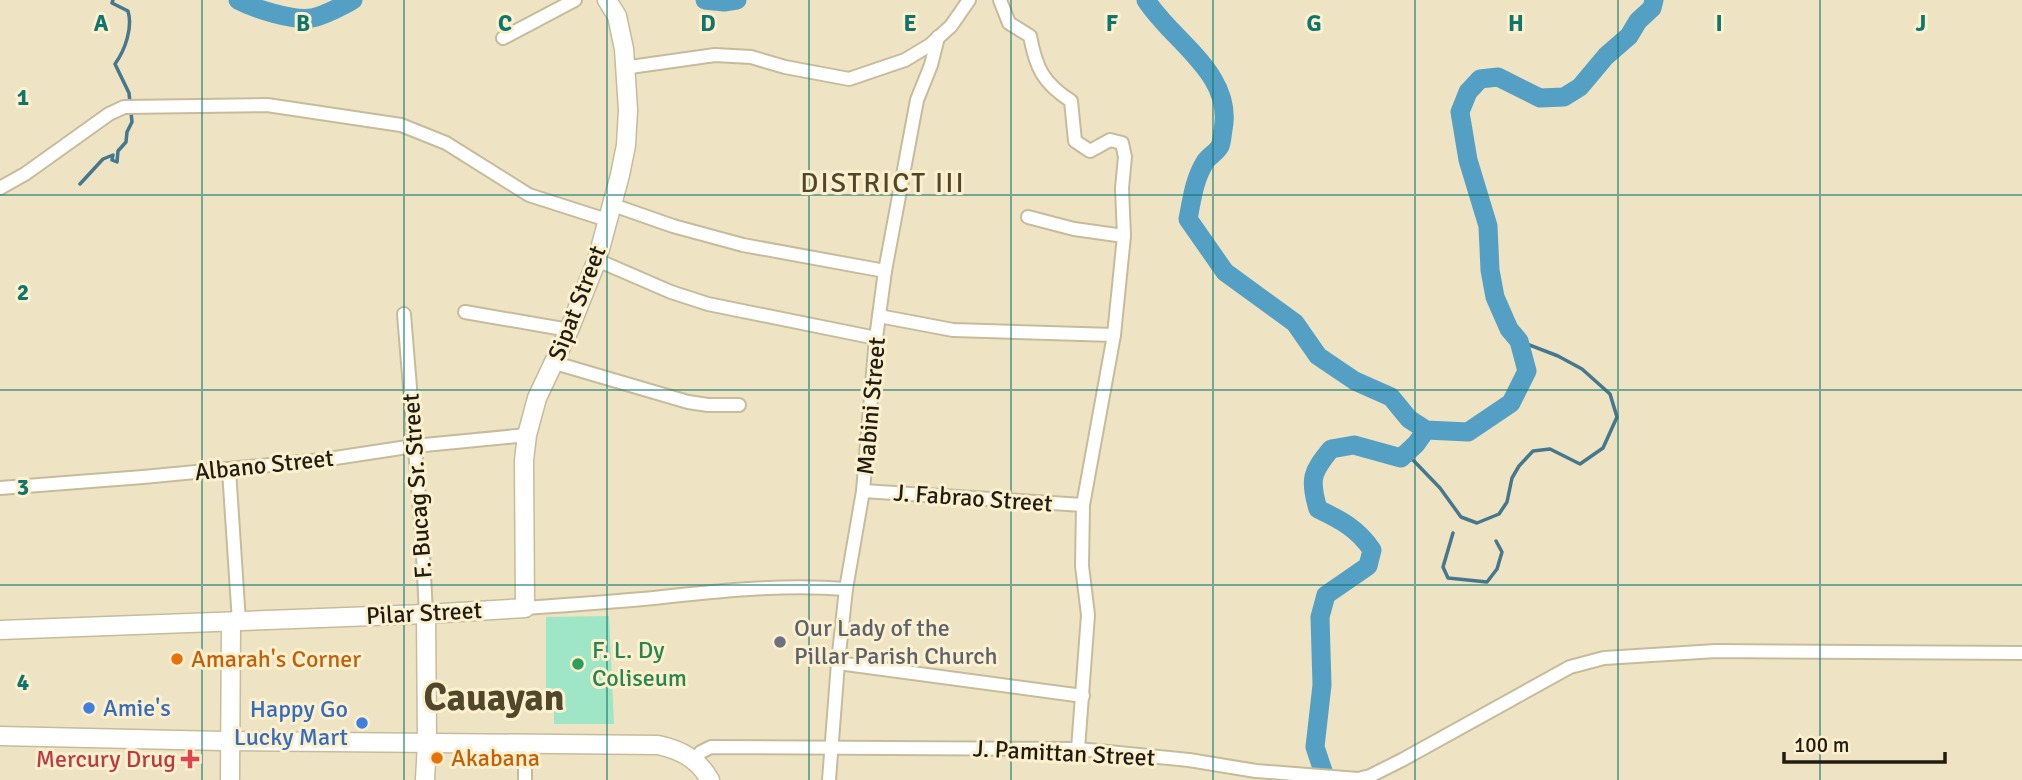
<svg xmlns="http://www.w3.org/2000/svg" width="2022" height="780" font-family="Signika,sans-serif">
	<style>
		.garden { fill: #9fe6c6 }
		.lines { fill: none; stroke-linecap: round; stroke-linejoin: round }
		.stream { stroke: #45788e; stroke-width: 3.5 }
		.river { stroke: #54a0c4; stroke-width: 19 }
		.street-casing { stroke: #c6bb9b; stroke-width: 16 }
		.secondary-casing { stroke: #c6bb9b; stroke-width: 21 }
		.street { stroke: #fff; stroke-width: 12 }
		.secondary { stroke: #fff; stroke-width: 18 }
		.grid { fill: none; stroke: #0f766e; stroke-width: 2; stroke-opacity: 0.55 }
		.worship-dot { fill: #6b7280; stroke: #fcf0cf; stroke-width: 2.5 }
		.food-dot { fill: #e8710a; stroke: #fcf0cf; stroke-width: 2.5 }
		.leisure-dot { fill: #2e9e5b; stroke: #fcf0cf; stroke-width: 2.5 }
		.shop-dot { fill: #3f7fe0; stroke: #fcf0cf; stroke-width: 2.5 }
		.health-dot { fill: #e0444e; stroke: #fcf0cf; stroke-width: 2.5 }
		.labels { text-anchor: middle; stroke-width: 6; stroke-linejoin: round; paint-order: stroke }
		.street-label { font-size: 24px; fill: #211c10; stroke: #fcf0cf }
		.worship-label { font-size: 24px; fill: #5b616d; stroke: #fcf0cf; text-anchor: start }
		.leisure-label { font-size: 24px; fill: #27864d; stroke: #fcf0cf; text-anchor: start }
		.food-label { font-size: 24px; fill: #c56008; stroke: #fcf0cf; text-anchor: start }
		.shop-label { font-size: 24px; fill: #366cbe; stroke: #fcf0cf; text-anchor: start }
		.health-label { font-size: 24px; fill: #be3a42; stroke: #fcf0cf; text-anchor: end }
		.quarter-label { font-size: 28px; letter-spacing: 2px; fill: #51472b; stroke: #fcf0cf }
		.town-label { font-size: 38px; font-weight: bold; fill: #51472b; stroke: #fcf0cf }
		.grid-label { font-size: 23px; text-anchor: middle; font-weight: bold; fill: #0f766e; stroke: #fcf0cf; stroke-width: 6; stroke-linejoin: round; paint-order: stroke }
	</style>
	<rect width="100%" height="100%" fill="#eee3c2"/>
	<polygon class="garden" points="609,616 614,724 554,724 554,711 546,710 546,617"/>
	<g class="lines">
		<g class="stream">
			<path d="M 80,184 L 103,159 L 113,155 L 112,160 L 117,162 L 118,151 L 126,142 L 127,132 L 132,122 L 129,93 L 115,64 C 125,50 133,28 128,11 L 112,3 L 113,0"/>
			<polyline points="1401,458 1413,460 1440,488 1461,517 1477,523 1499,514 1507,502 1512,478 1519,466 1533,451 1550,449 1580,464 1603,448 1617,417 1610,394 1582,369 1558,356 1519,341"/>
			<polyline points="1453,533 1443,567 1448,578 1487,582 1497,569 1502,552 1496,541"/>
		</g>
		<g class="river">
			<path d="M 238,0 C 255,9 293,21 312,18 C 326,15 340,7 353,0"/>
			<polyline points="705,0 724,2 737,0"/>
			<path d="M 1146,0 C 1173,42 1234,74 1223,130 C 1222,134 1222,142 1220,146 C 1217,152 1209,156 1205,162 C 1194,180 1192,199 1188,219 L 1225,272 L 1295,323 L 1318,356 L 1355,381 L 1391,397 L 1409,419 L 1426,430 L 1468,432 L 1511,403 L 1527,371 L 1519,341 L 1509,329 L 1495,297 L 1490,270 L 1488,226 L 1468,160 L 1460,112 L 1468,92 L 1480,79 L 1498,77 L 1540,98 L 1564,97 L 1580,87 L 1606,56 L 1629,36 L 1638,21 L 1652,8 L 1654,0"/>
			<path d="M 1326,780 L 1315,747 L 1322,685 L 1320,617 L 1326,595 L 1368,566 L 1372,550 C 1358,529 1341,520 1318,509 C 1309,479 1312,472 1331,449 L 1354,445 L 1401,458 L 1416,444 L 1426,430"/>
		</g>
		<g class="street-casing">
			<g id="street">
				<path d="M 1000,0 L 1009,23 L 1030,36 C 1036,68 1043,83 1071,101 L 1075,141 L 1090,151 L 1110,140 L 1122,143 L 1125,157 L 1122,188 L 1124,236 L 1114,335 L 1083,505 L 1082,566 L 1088,615 L 1078,749"/>
				<polyline points="503,38 575,0"/>
				<polyline points="623,68 715,55 751,57 785,67 849,79 905,60 930,45 951,26 969,0"/>
				<polyline points="0,188 25,174 109,114 124,107 267,105 401,125 446,143 529,195 607,220"/>
				<polyline points="613,205 673,226 743,245 885,271"/>
				<polyline points="1028,217 1074,229 1124,236"/>
				<polyline points="597,260 671,292 708,304 876,338"/>
				<polyline points="465,312 569,330"/>
				<polyline points="404,314 422,535 426,614"/>
				<polyline points="879,316 953,330 1114,335"/>
				<polyline points="555,363 688,402 708,405 739,405"/>
				<polyline points="229,470 239,622"/>
				<polyline points="0,488 143,477 322,460 414,446 527,435"/>
				<polyline points="863,491 1083,505"/>
				<path d="M 525,608 C 568,605 611,602 654,598 C 717,591 782,584 846,589"/>
				<polyline points="838,663 1083,696"/>
				<polyline points="525,742 525,780"/>
				<polyline points="694,760 701,752 711,747 1078,749 1189,760 1256,771 1358,779 1370,776 1402,760 1570,667 1604,658 1716,651 2022,653"/>
				<polyline points="829,780 838,663 846,589 863,491 876,338 885,271 917,100 931,65 938,37"/>
			</g>
		</g>
		<g class="secondary-casing">
			<g id="secondary">
				<polyline points="0,630 426,614 525,608 524,460 527,435 537,398 569,330 597,260 620,175 626,145 628,110 624,49 617,16 607,0"/>
				<path d="M 0,736 L 222,741 L 658,745 C 681,750 698,759 710,780"/>
				<polyline points="230,780 231,622"/>
				<polyline points="425,780 427,743 426,614"/>
			</g>
		</g>
		<use href="#street" class="street"/>
		<use href="#secondary" class="secondary"/>
	</g>
	<path class="grid" d="M 202,0 L 202,780M 404,0 L 404,780M 607,0 L 607,780M 809,0 L 809,780M 1011,0 L 1011,780M 1213,0 L 1213,780M 1415,0 L 1415,780M 1618,0 L 1618,780M 1820,0 L 1820,780M 0,195 L 2022,195M 0,390 L 2022,390M 0,585 L 2022,585"/>
	<circle class="worship-dot" cx="780" cy="642" r="7"/>
	<g class="food-dot">
		<circle cx="177" cy="659" r="7"/>
		<circle cx="437" cy="758" r="7"/>
	</g>
	<circle class="leisure-dot" cx="578" cy="664" r="7"/>
	<g class="shop-dot">
		<circle cx="89" cy="708" r="7"/>
		<circle cx="362" cy="723" r="7"/>
	</g>
	<path class="health-dot" d="M186.5 748.5h7v7h7v7h-7v7h-7v-7h-7v-7h7z"/>
	<g class="labels">
		<g class="street-label">
			<text transform="translate(577 303) rotate(-69)" y="8">Sipat Street</text>
			<text transform="translate(871 406) rotate(-85)" y="8">Mabini Street</text>
			<text transform="translate(264 465) rotate(-6)" y="8">Albano Street</text>
			<text transform="translate(417 486) rotate(-94)" y="8">F. Bucag Sr. Street</text>
			<text transform="translate(973 498) rotate(4)" y="8">J. Fabrao Street</text>
			<text transform="translate(424 613) rotate(-3)" y="8">Pilar Street</text>
			<text transform="translate(1064 753) rotate(3)" y="8">J. Pamittan Street</text>
		</g>
		<g class="worship-label">
			<text x="794" y="636">Our Lady of the<tspan x="794" dy="28">Pillar Parish Church</tspan></text>
		</g>
		<g class="leisure-label">
			<text x="592" y="658">F. L. Dy<tspan x="592" dy="28">Coliseum</tspan></text>
		</g>
		<g class="food-label">
			<text x="191" y="667">Amarah's Corner</text>
			<text x="451" y="766">Akabana</text>
		</g>
		<g class="shop-label">
			<text x="103" y="716">Amie's</text>
			<text x="348" y="717" text-anchor="end">Happy Go<tspan x="348" dy="28">Lucky Mart</tspan></text>
		</g>
		<g class="health-label">
			<text x="176" y="767">Mercury Drug</text>
		</g>
		<g class="quarter-label">
			<text x="883" y="192">DISTRICT III</text>
		</g>
		<g class="town-label">
			<text x="494" y="710">Cauayan</text>
		</g>
	</g>
	<g class="grid-label">
		<text x="101" y="31">A</text>
		<text x="303" y="31">B</text>
		<text x="505" y="31">C</text>
		<text x="708" y="31">D</text>
		<text x="910" y="31">E</text>
		<text x="1112" y="31">F</text>
		<text x="1314" y="31">G</text>
		<text x="1516" y="31">H</text>
		<text x="1719" y="31">I</text>
		<text x="1921" y="31">J</text>
		<text x="23" y="105">1</text>
		<text x="23" y="300">2</text>
		<text x="23" y="495">3</text>
		<text x="23" y="690">4</text>
	</g>
	<path d="M1784 752v10h161v-10" fill="none" stroke="#211c10" stroke-width="3.5"/>
	<text x="1794" y="752" font-size="21" fill="#211c10" stroke="#fcf0cf" stroke-width="5" paint-order="stroke">100 m</text>
</svg>
